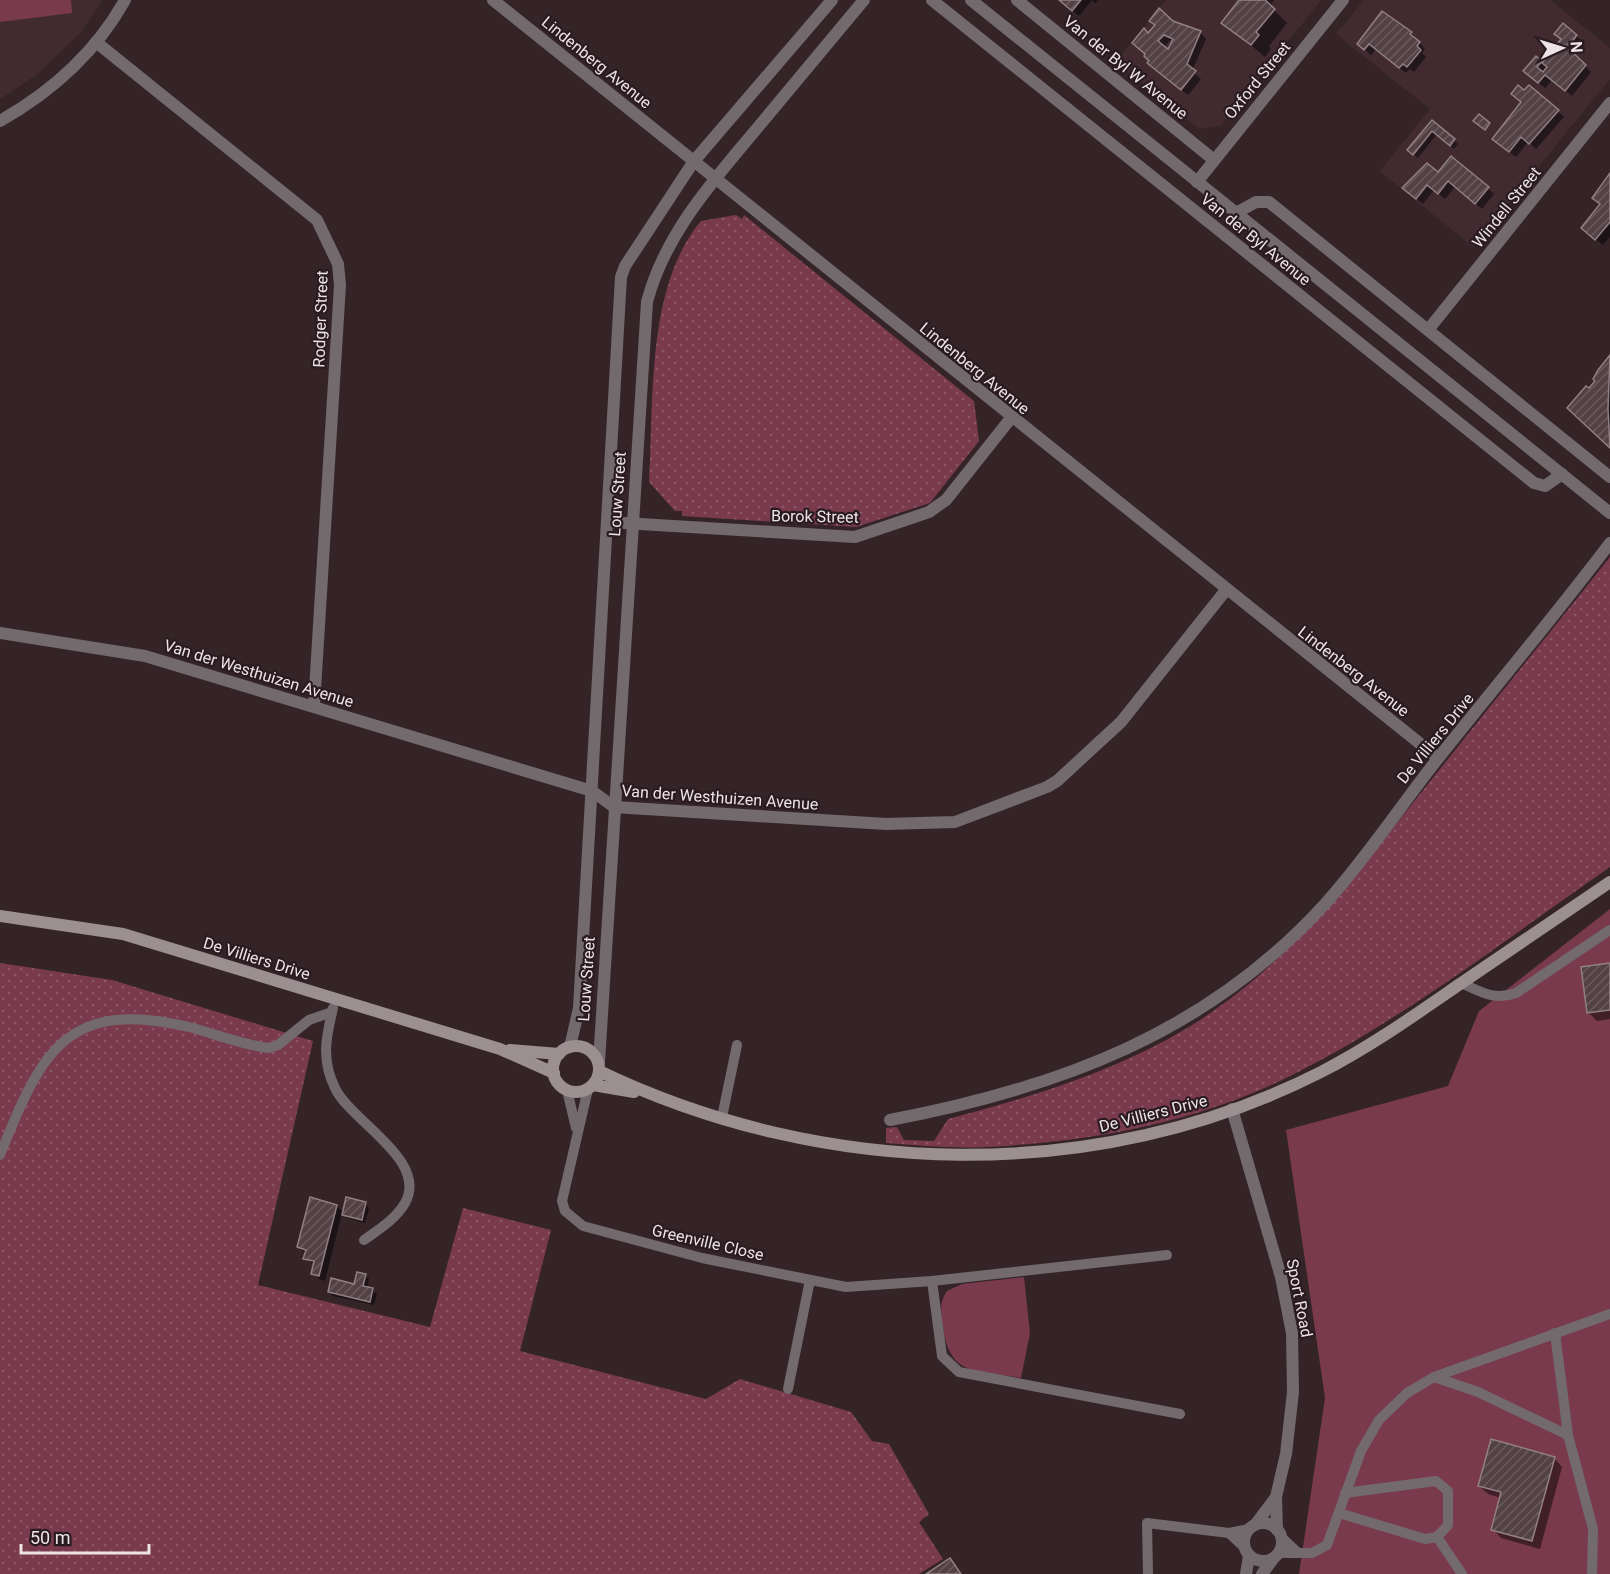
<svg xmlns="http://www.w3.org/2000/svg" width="1610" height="1574" font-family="Roboto,sans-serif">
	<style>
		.built { fill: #412b31 }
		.grass { fill: url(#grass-dots) }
		.green { fill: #7a3a4e }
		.shadow { fill: #0007; fill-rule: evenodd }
		.building { fill: url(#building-hatch); stroke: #927f84; stroke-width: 1.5; fill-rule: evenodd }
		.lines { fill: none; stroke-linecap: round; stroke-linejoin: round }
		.lane { stroke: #726a6c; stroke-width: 10 }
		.street { stroke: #726a6c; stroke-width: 12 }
		.secondary { stroke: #9c8f92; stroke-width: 12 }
		.labels { text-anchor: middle; stroke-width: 4.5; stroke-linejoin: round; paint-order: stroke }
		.street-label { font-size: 16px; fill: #ede3e5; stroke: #291b1f }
	</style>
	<defs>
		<pattern id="grass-dots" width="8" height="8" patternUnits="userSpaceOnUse" patternTransform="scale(1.5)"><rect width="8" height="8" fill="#7a3a4e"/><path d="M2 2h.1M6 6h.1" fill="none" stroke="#8d5667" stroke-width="1.8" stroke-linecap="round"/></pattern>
		<pattern id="building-hatch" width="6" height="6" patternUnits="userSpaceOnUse" patternTransform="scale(1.5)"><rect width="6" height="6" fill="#524145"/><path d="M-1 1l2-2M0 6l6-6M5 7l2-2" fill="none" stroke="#6b5c60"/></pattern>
	</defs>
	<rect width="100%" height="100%" fill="#342428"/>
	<g class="built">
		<polygon points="0,0 102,0 82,31 39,73 0,99"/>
		<polygon points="1166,0 1321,0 1221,126 1199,129 1116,62"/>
		<polygon points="1364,0 1550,0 1610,48 1610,79 1473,247 1380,171 1430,109 1336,34"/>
	</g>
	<g class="grass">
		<path d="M 736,215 L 742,219 L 744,215 L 974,401 L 979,441 L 930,503 L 856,527 L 682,516 L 682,511 L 675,511 L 649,482 C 654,400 646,286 701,221 Z"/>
		<path d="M 1610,557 L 1610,867 C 1503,941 1398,1024 1280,1081 C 1189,1124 1086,1142 986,1147 C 953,1149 919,1145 886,1143 L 886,1128 L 897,1127 L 904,1140 L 934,1141 L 948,1119 C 1035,1096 1124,1069 1200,1020 C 1291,961 1354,877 1420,794 C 1483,715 1547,636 1610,557 Z"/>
		<polygon points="0,963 112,980 313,1041 258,1285 430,1327 463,1208 551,1230 520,1351 706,1399 740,1379 851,1412 872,1441 889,1444 929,1514 919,1522 943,1559 919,1574 0,1574"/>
	</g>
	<g class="green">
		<polygon points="0,0 71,0 72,13 0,22"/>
		<polygon points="1610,909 1610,1574 1299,1574 1325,1398 1286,1130 1448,1086 1479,1011"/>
		<path d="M 1024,1277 L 1030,1333 L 1021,1378 C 978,1370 949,1378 943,1326 C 941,1313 939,1302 947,1291 L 962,1284 Z"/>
	</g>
	<g class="shadow">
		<polygon points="1060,0 1098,0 1095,3 1092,0 1079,16"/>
		<polygon points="1241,0 1274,0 1270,6 1287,23 1269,46 1271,49 1265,57 1223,22"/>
		<polygon points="1382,13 1411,33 1425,49 1422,53 1426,57 1414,72 1410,69 1406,73 1376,49 1371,55 1359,44"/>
		<path d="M 1172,22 L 1200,32 L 1206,39 L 1192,71 L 1201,79 L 1188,95 L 1155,69 L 1149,35 ZM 1170,40 L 1173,41 L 1169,52 L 1164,48 Z"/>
		<polygon points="1563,25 1583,42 1575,51 1568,50 1591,72 1572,96 1552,80 1545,88 1531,77 1536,58 1543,64 1562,40"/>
		<polygon points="1558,111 1564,117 1536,149 1528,142 1516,157 1500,145"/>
		<polygon points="1432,122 1458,144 1454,149 1437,134 1418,158 1413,154"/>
		<polygon points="1455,158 1494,194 1482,209 1455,187 1445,199 1434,190 1423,204 1410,194 1438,174 1448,159"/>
		<polygon points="1610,176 1610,237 1603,245 1589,234"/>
		<polygon points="1610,357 1610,447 1582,421 1589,390 1597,381 1599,371"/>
		<polygon points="1610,965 1610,1019 1597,1021 1589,1013"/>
		<polygon points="365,1204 369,1208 365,1223 347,1218 342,1213 325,1281 319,1279 313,1273 315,1265 305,1258 306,1254 299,1247 336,1206 344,1213"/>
		<polygon points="365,1275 369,1279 367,1288 377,1294 374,1305 333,1296 329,1292 355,1286"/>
		<polygon points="1554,1458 1562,1467 1540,1549 1501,1538 1493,1529 1501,1498 1488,1494 1479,1486"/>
	</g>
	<g class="building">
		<polygon points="1059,0 1081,0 1072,11"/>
		<polygon points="1239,0 1265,0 1275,9 1256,32 1259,35 1251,45 1221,23"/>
		<path d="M 1159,8 L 1173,21 L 1201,31 L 1187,64 L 1196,71 L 1181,90 L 1147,63 L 1149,61 L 1144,56 L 1145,54 L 1132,43 L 1144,28 L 1148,33 L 1155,25 L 1149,21 ZM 1164,35 L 1173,39 L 1168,49 L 1158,41 Z"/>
		<polygon points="1382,11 1412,32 1410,34 1420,42 1417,46 1421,50 1407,67 1403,64 1399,68 1369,44 1364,50 1357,44"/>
		<polygon points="1563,23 1577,35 1569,46 1565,45 1586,65 1565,91 1545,75 1538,83 1523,71 1536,56 1542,61 1537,67 1543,72 1547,67 1542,63 1561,39 1554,34"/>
		<polygon points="1518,85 1524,90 1529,85 1559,110 1529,144 1521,137 1509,152 1492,139 1521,102 1511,94"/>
		<polygon points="1479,114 1490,123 1485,130 1473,121"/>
		<polygon points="1432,120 1455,139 1450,146 1432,131 1413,155 1407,150"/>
		<polygon points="1451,156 1489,187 1475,204 1448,181 1438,194 1427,185 1416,199 1402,188 1427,163 1438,172"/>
		<polygon points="1610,173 1610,222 1595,240 1581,228 1600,204 1592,198"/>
		<polygon points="1610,355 1608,409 1610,448 1567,408 1586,386 1589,388 1595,381 1593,379 1598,370"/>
		<polygon points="1610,963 1610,1010 1587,1013 1581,967"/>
		<polygon points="310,1197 337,1205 319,1276 311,1274 314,1261 303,1259 306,1250 297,1247"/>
		<polygon points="346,1197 366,1202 362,1220 342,1215"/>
		<polygon points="357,1272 366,1274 363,1286 373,1288 370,1302 328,1292 331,1278 354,1284"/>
		<polygon points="1491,1439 1555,1457 1532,1541 1491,1530 1501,1492 1478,1486"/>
		<polygon points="950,1558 961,1574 926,1574"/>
	</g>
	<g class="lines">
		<g class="lane">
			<path d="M 1461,983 C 1481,992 1494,1001 1516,993 L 1610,930"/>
			<path d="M 333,1008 C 326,1037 321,1060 335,1088 C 351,1122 429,1160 405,1203 C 396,1219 378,1230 364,1240"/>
			<polyline points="588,1089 562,1201 565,1211 583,1226 702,1258 846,1287 932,1281 1167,1255"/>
			<polyline points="567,1090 576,1128"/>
			<polyline points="722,1117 737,1045"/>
			<path d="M 0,1155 C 42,1050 67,997 193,1028 C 218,1035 243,1045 269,1048 L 278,1045 L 309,1020 L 332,1012"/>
			<polyline points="932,1281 942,1356 959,1372 1180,1414"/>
			<polyline points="1555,1333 1568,1435 1593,1529 1592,1574"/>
			<polyline points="1434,1377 1478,1392 1568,1435"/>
			<polyline points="788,1389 810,1280"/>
			<polyline points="1339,1513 1425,1539 1437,1537 1448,1525 1448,1491 1436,1481 1345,1493"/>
			<polyline points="1229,1533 1244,1547"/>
			<polyline points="1281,1537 1297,1552"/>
			<polyline points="1437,1537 1462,1574"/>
			<polyline points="1279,1553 1312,1553 1327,1545 1361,1451 1379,1420 1407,1393 1434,1377 1610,1314"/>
			<polyline points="1148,1574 1147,1523 1229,1533 1249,1529"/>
		</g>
		<g class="street">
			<polyline points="493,0 1438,758"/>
			<polyline points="932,0 1534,483 1545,486 1562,474"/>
			<polyline points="971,0 1610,513"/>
			<polyline points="1017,0 1214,160"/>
			<polyline points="96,42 317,220 338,264 340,285 314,706"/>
			<path d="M 0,121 C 51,92 96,52 125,0"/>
			<polyline points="1197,182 1343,0"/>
			<polyline points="1236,213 1256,202 1269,202 1610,477"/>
			<polyline points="1428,330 1610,103"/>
			<polyline points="607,522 855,537 929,512 946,500 1011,418"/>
			<polyline points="0,633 145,656 592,791 614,807 886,824 955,822 1047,787 1057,781 1121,722 1226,590"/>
			<polyline points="570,1047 579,1008 621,277 625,266 694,161 832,0"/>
			<path d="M 599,1062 L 647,302 C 665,233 714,180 759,126 C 794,84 829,42 864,0"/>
			<polyline points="1232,1109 1281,1277 1292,1333 1293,1392 1286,1454 1276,1497 1277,1530"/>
			<path d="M 890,1120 C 1058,1088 1206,1034 1324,905 C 1365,860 1399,808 1436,761 C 1494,688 1554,617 1610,543"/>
			<circle cx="1263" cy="1542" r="19"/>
			<polyline points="1255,1525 1276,1497"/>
			<polyline points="1246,1574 1249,1556"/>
			<polyline points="1262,1574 1273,1559"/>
		</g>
		<g class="secondary">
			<polyline points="0,916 123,934 500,1049 554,1073"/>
			<circle cx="576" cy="1069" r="23"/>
			<polyline points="510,1050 559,1054"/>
			<path d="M 599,1071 C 824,1179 1097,1186 1321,1072 C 1370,1047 1415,1015 1460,984 C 1510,950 1560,916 1610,882"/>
			<polyline points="593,1085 634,1092"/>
		</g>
	</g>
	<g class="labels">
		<g class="street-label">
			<text transform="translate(597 62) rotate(39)" y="6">Lindenberg Avenue</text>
			<text transform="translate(1126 67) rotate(39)" y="6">Van der Byl W Avenue</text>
			<text transform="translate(1257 80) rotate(-51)" y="6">Oxford Street</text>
			<text transform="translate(1506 207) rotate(-51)" y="6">Windell Street</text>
			<text transform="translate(1256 239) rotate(39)" y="6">Van der Byl Avenue</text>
			<text transform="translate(320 319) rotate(-88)" y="6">Rodger Street</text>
			<text transform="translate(975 368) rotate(39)" y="6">Lindenberg Avenue</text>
			<text transform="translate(617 494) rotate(-86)" y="6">Louw Street</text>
			<text transform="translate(815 516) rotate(1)" y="6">Borok Street</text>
			<text transform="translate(1354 671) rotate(38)" y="6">Lindenberg Avenue</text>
			<text transform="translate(259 673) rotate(17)" y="6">Van der Westhuizen Avenue</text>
			<text transform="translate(1435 738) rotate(-51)" y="6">De Villiers Drive</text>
			<text transform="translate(720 797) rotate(4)" y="6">Van der Westhuizen Avenue</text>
			<text transform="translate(257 958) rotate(17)" y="6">De Villiers Drive</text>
			<text transform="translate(586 979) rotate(-86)" y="6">Louw Street</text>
			<text transform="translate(1153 1113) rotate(-14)" y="6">De Villiers Drive</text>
			<text transform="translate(708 1242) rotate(13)" y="6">Greenville Close</text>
			<text transform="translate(1300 1298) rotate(79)" y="6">Sport Road</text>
		</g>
	</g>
	<g transform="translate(1562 48) rotate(86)" stroke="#291b1f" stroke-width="4.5" paint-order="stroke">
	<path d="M0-4.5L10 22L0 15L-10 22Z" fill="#ede3e5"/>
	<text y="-9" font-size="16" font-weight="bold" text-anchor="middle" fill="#ede3e5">N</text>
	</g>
	<path d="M21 1544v9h128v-9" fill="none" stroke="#ede3e5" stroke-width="3"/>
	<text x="30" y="1544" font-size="18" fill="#ede3e5" stroke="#291b1f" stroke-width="4.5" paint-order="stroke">50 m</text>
</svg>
